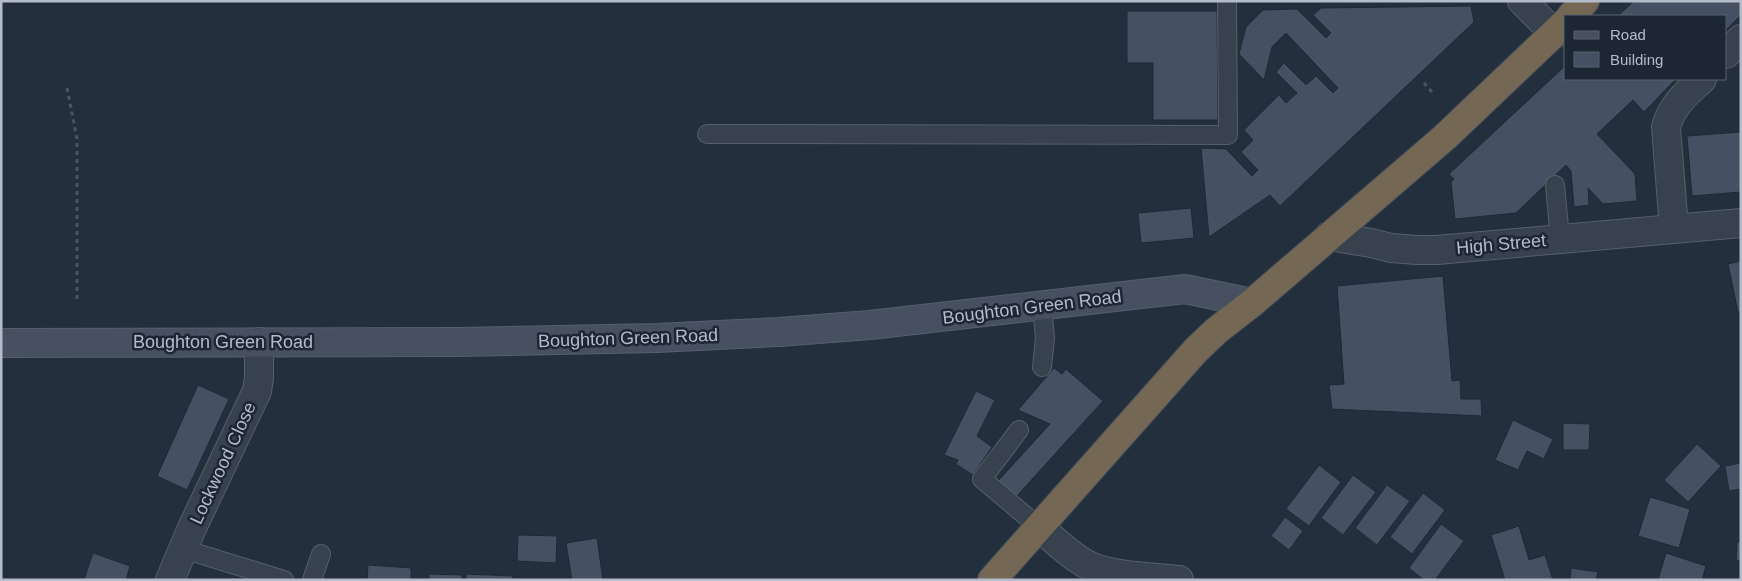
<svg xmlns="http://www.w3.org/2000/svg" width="1742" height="581" font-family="Arial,sans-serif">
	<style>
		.building { fill: #455162; stroke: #1f2835 }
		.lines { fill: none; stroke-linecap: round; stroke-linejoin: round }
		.lane-casing { stroke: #565f6c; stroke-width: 20 }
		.street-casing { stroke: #565f6c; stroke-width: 30 }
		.secondary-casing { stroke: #565f6c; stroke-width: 30 }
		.highway-casing { stroke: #434c59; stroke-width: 30 }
		.path { stroke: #44595c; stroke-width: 3; stroke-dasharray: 4 4; stroke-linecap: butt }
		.lane { stroke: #38414e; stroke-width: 18 }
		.street { stroke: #38414e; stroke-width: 28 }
		.secondary { stroke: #465061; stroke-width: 28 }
		.highway { stroke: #746855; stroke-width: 28 }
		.labels { text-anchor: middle; stroke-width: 5; stroke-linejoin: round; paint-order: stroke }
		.street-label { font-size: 18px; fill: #b4bcc9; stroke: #1d2633 }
	</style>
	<rect width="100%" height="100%" fill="#242f3e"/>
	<g class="building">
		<polygon points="1634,1 1741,1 1741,15 1726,30 1726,16 1618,16"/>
		<polygon points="1471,6 1474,22 1280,206 1270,195 1209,237 1201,148 1226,149 1252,176 1258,170 1241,152 1253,140 1244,130 1279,95 1286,103 1297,93 1276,72 1284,63 1306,85 1316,76 1333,93 1338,88 1286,33 1272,47 1264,80 1239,54 1246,27 1263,10 1297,9 1326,38 1331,33 1313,15 1321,8"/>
		<polygon points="1127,11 1217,11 1218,120 1153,120 1153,63 1127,63"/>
		<polygon points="1566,65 1566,79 1676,79 1644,112 1633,100 1597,134 1635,174 1637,201 1603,204 1588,188 1589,205 1574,207 1571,171 1566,165 1516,213 1455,219 1451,182 1454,179 1449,174"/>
		<polygon points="1741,132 1741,192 1692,196 1687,136"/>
		<polygon points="1191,208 1194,238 1141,243 1138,213"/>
		<polygon points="1741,261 1741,311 1738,312 1728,264"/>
		<polygon points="1443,276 1452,381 1460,380 1461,399 1481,399 1482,416 1332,409 1329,385 1344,384 1337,286"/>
		<polygon points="1054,368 1062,374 1066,369 1103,401 1015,498 997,482 1050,424 1018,410"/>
		<polygon points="198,385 229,399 187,490 157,476"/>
		<polygon points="976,391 995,400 977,436 992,447 973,475 956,464 958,460 944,455"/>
		<polygon points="1513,420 1553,439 1544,459 1527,451 1518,470 1495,460"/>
		<polygon points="1563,423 1590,424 1589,450 1563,450"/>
		<polygon points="1697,444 1721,466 1688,502 1664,480"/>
		<polygon points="1741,463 1741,489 1729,491 1725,466"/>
		<polygon points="1319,465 1341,482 1309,526 1286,509"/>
		<polygon points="1353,475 1376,492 1343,535 1321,518"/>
		<polygon points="1387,485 1410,501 1377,545 1355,528"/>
		<polygon points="1423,493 1445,510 1412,554 1390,537"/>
		<polygon points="1650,497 1690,509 1679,548 1638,536"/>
		<polygon points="1285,517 1303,531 1289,550 1271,536"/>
		<polygon points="1441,524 1464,541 1435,580 1424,580 1409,568"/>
		<polygon points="1519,526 1529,560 1545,555 1553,580 1505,580 1491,535"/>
		<polygon points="518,535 557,536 556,563 517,561"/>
		<polygon points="597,538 603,580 572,580 566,543"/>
		<polygon points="1737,542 1741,542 1741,561 1736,560"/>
		<polygon points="93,553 130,566 126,580 84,580"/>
		<polygon points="1666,553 1706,566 1702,580 1658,580"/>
		<polygon points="368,565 411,568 411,580 367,580"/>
		<polygon points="1571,568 1598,572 1596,580 1570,580"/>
		<polygon points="429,574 462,575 462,580 429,580"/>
		<polygon points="466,574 513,576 513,580 466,580"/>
	</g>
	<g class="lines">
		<g class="lane-casing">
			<g id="lane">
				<polyline points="707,134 1228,135 1227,1"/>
				<polyline points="1555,185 1560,239"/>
				<polyline points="1042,306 1045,338 1042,367"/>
				<polyline points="1019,430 982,479 1039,527"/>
				<polyline points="183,549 284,580"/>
				<polyline points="312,580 321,554"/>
			</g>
		</g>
		<g class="street-casing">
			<g id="street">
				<polyline points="1522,1 1555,34"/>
				<polyline points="1726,54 1741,39"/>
				<path d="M 1674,229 L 1666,127 C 1672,105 1686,94 1702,79"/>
				<polyline points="1329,236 1371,243 1391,248 1417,250 1437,250 1741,223"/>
				<path d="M 1039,527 C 1055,540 1070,556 1088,565 C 1114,577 1151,577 1179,580"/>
				<polyline points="170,580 192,528 257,391 259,378 259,342"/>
			</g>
		</g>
		<g class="secondary-casing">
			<polyline id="secondary" points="1,343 458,342 657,338 779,332 870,325 1185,289 1252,303"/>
		</g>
		<g class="highway-casing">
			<g id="highway">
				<polyline points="1571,16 1585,1"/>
				<polyline points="992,580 1196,350 1216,331 1252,303 1445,137 1566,22"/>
			</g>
		</g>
		<g class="path">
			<polyline points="1424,83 1432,92"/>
			<polyline points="67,88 77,139 77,302"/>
		</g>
		<use href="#lane" class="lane"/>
		<use href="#street" class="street"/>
		<use href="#secondary" class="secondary"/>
		<use href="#highway" class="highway"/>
	</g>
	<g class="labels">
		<g class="street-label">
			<text transform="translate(1501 244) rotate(-5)" y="6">High Street</text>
			<text transform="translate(1032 307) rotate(-7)" y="6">Boughton Green Road</text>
			<text transform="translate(628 338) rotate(-2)" y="6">Boughton Green Road</text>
			<text x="223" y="348">Boughton Green Road</text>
			<text transform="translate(223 463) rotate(-65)" y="6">Lockwood Close</text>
		</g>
	</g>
	<rect width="1742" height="581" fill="none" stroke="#b4bcc9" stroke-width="5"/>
	<rect x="1564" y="15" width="162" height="65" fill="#1d2633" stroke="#59626f"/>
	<rect x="1574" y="31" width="25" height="8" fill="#465061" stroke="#59626f"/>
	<text x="1610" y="40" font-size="15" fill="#b4bcc9">Road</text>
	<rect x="1574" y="52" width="25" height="15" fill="#455162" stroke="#59626f"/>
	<text x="1610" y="65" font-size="15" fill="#b4bcc9">Building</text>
</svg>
